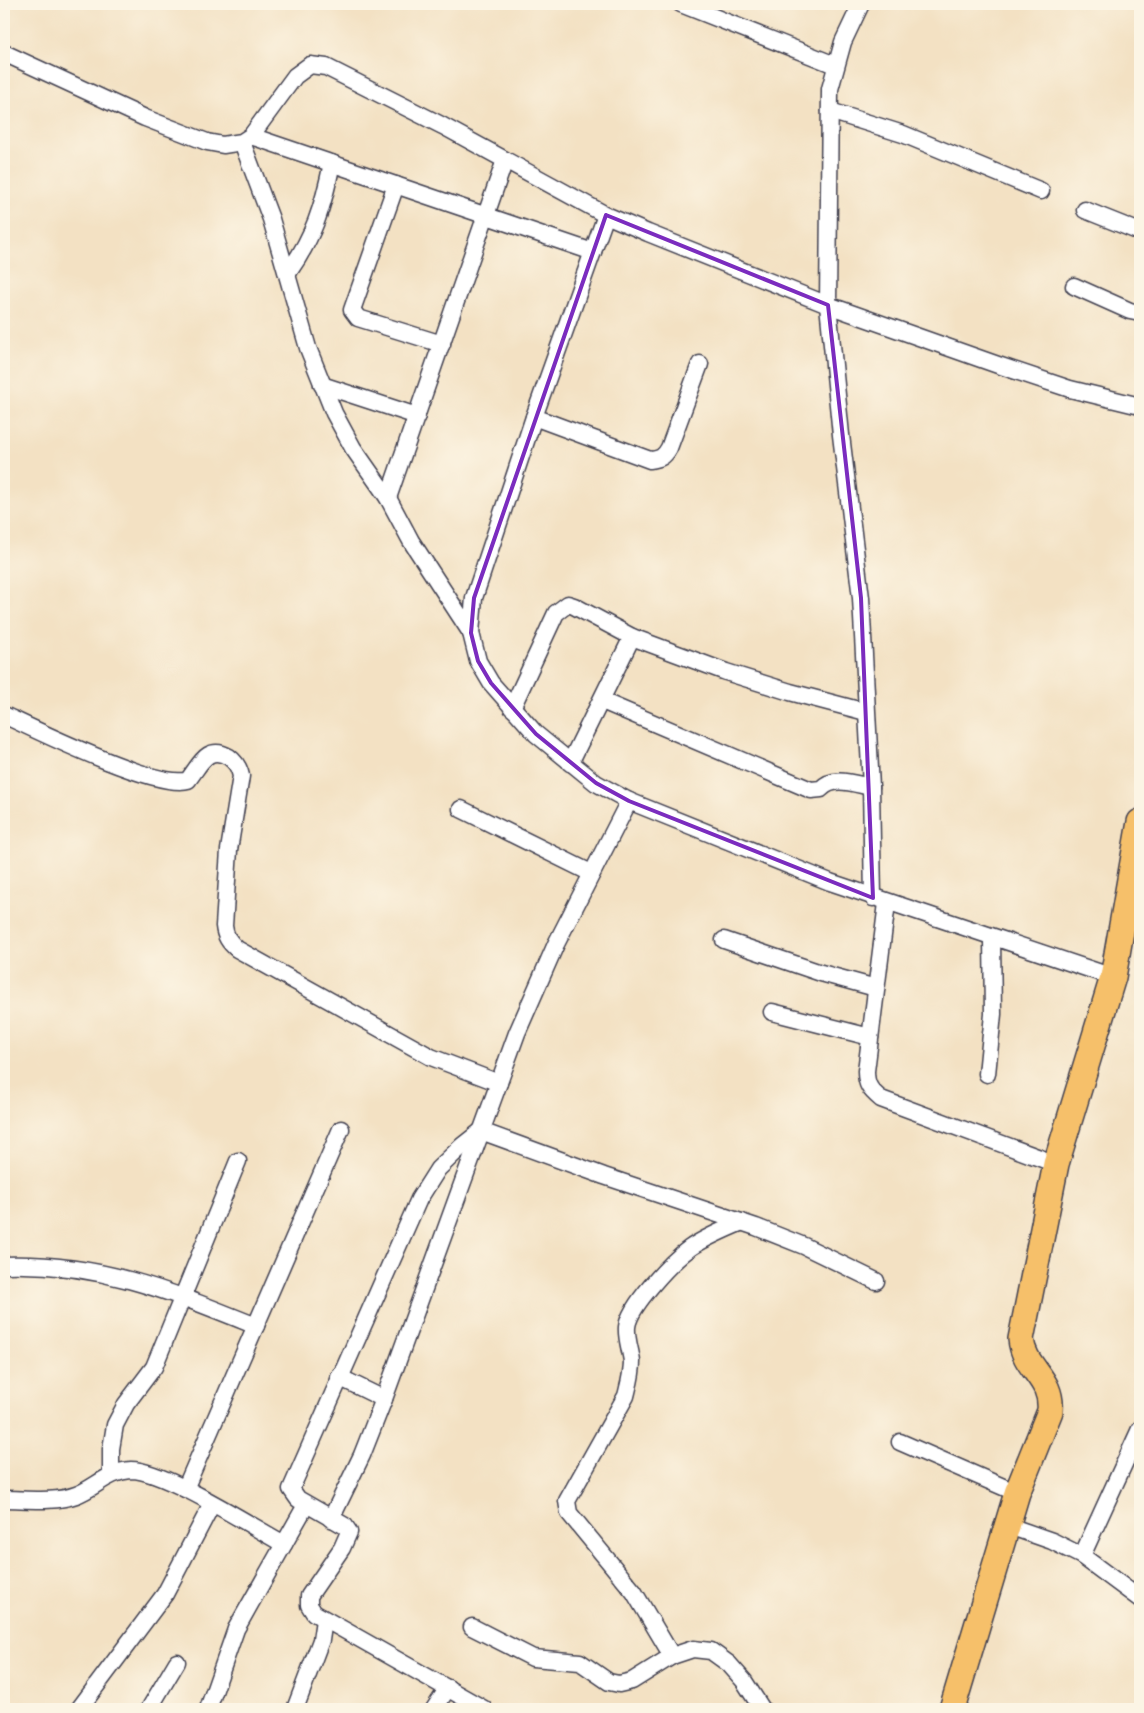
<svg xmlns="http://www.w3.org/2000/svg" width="1144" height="1713" font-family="Alegreya,serif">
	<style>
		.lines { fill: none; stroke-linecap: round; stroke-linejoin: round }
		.street-casing { stroke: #413f4f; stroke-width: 19 }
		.primary-casing { stroke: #413f4f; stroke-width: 28 }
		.street { stroke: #fff; stroke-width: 16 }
		.primary { stroke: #f6c06b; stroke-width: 25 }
		.marked { fill: none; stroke: #7b2cbf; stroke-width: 4; stroke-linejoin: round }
	</style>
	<rect width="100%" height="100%" fill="#fcf5e5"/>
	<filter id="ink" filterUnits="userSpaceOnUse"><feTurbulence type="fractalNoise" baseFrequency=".02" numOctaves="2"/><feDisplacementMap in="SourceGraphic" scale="10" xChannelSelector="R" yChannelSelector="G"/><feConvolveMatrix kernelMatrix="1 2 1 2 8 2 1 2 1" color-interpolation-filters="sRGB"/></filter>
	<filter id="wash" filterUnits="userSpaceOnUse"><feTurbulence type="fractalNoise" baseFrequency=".0096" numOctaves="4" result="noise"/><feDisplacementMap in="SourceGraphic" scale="20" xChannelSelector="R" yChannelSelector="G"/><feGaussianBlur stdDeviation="1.12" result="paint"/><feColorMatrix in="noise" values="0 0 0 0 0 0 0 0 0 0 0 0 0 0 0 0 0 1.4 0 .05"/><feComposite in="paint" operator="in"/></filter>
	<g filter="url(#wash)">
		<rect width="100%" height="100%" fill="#f3e1c3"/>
	</g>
	<g filter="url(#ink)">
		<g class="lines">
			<g class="street-casing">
				<g id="street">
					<polyline points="681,4 835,65"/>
					<polyline points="861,4 843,42 830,89 828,305 841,435 861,598 871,787 873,898"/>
					<polyline points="4,53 145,118 207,142 223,145 242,142 251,136 295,76 310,65 326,67 443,126 606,215 648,233 828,305 998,365 1070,389 1140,406"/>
					<polyline points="830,111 903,134 1041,191"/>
					<polyline points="251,136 593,252"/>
					<polyline points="242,142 271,219 308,348 334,413 353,448 388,498 411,541 471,633"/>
					<polyline points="396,185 352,310 358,318 442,344"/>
					<polyline points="1085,210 1140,232"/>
					<polyline points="606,215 534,417 474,598 471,633 478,661 491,683 536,734 596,783 629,801 830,882 1113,977"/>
					<path d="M 288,273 C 314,236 323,207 332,163"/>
					<polyline points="1074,286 1130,311 1140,313"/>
					<polyline points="322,385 417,416"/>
					<path d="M 534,417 L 650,460 C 660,459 664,457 669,448 L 700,364"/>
					<polyline points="388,498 505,160"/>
					<path d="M 602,701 L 811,790 L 821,789 C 833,775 855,784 871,787"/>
					<polyline points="512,708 556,613 568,604 574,606 632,637 726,672 790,692 866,712"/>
					<path d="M 4,715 C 36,730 158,790 188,780 C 200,765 207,744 229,757 C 236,762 239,767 241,776 L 229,850 L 224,926 C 225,936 229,942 237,949 L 431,1057 L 499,1083"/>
					<polyline points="570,763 632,637"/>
					<polyline points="461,809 591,873"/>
					<path d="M 887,903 L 866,1071 C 866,1085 870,1090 881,1099 L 1056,1164"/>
					<polyline points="724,940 821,973 876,988"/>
					<polyline points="772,1012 870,1037"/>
					<polyline points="987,1074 993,1014 992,938"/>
					<path d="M 4,1265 C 100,1262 169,1291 256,1326"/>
					<polyline points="339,1377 384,1399"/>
					<polyline points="900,1442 1017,1493"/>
					<polyline points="111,1474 111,1449 115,1425 126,1404 154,1367 238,1161"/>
					<polyline points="185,1489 341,1129"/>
					<path d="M 4,1499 C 26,1499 54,1503 76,1495 C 95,1488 109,1471 131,1470 C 164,1470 251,1526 284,1544"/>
					<polyline points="331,1519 362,1455 384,1399 517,1033 556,944 629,801"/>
					<polyline points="1006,1525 1052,1541 1082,1556 1140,1599"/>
					<polyline points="1082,1556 1140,1429"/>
					<polyline points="472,1627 533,1658 580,1662 609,1682 619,1684 632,1681 672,1656 693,1649 711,1651 729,1664 744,1681 762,1709"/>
					<path d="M 672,1656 L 634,1592 L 569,1513 L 567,1501 L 626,1396 C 629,1384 632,1374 632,1362 C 631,1351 626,1339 627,1327 C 629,1306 672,1261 690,1248 C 706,1237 724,1230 742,1222"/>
					<polyline points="79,1709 165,1594 212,1504"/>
					<polyline points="149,1709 177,1662"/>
					<polyline points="208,1709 236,1629 306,1505"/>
					<polyline points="295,1709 321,1640 324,1620"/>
					<polyline points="434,1709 448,1688"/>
					<polyline points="484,1709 314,1613 309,1605 309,1596 342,1548 349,1532 345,1526 298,1499 291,1489 419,1199 438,1169 462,1146 481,1131 604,1176 756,1227 804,1246 876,1281"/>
				</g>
			</g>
			<g class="primary-casing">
				<path id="primary" d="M 952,1709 L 1017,1493 L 1050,1411 C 1053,1377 1024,1370 1021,1339 L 1056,1164 L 1113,977 L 1140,822"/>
			</g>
			<use href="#street" class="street"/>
			<use href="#primary" class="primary"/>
		</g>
	</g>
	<path class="marked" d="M 606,215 L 828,305 L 861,598 L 873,898 L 629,801 L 596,783 L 536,734 L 491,683 L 478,661 L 471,633 L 474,598 Z"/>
	<rect width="1144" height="1713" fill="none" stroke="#fcf5e5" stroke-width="20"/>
</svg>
